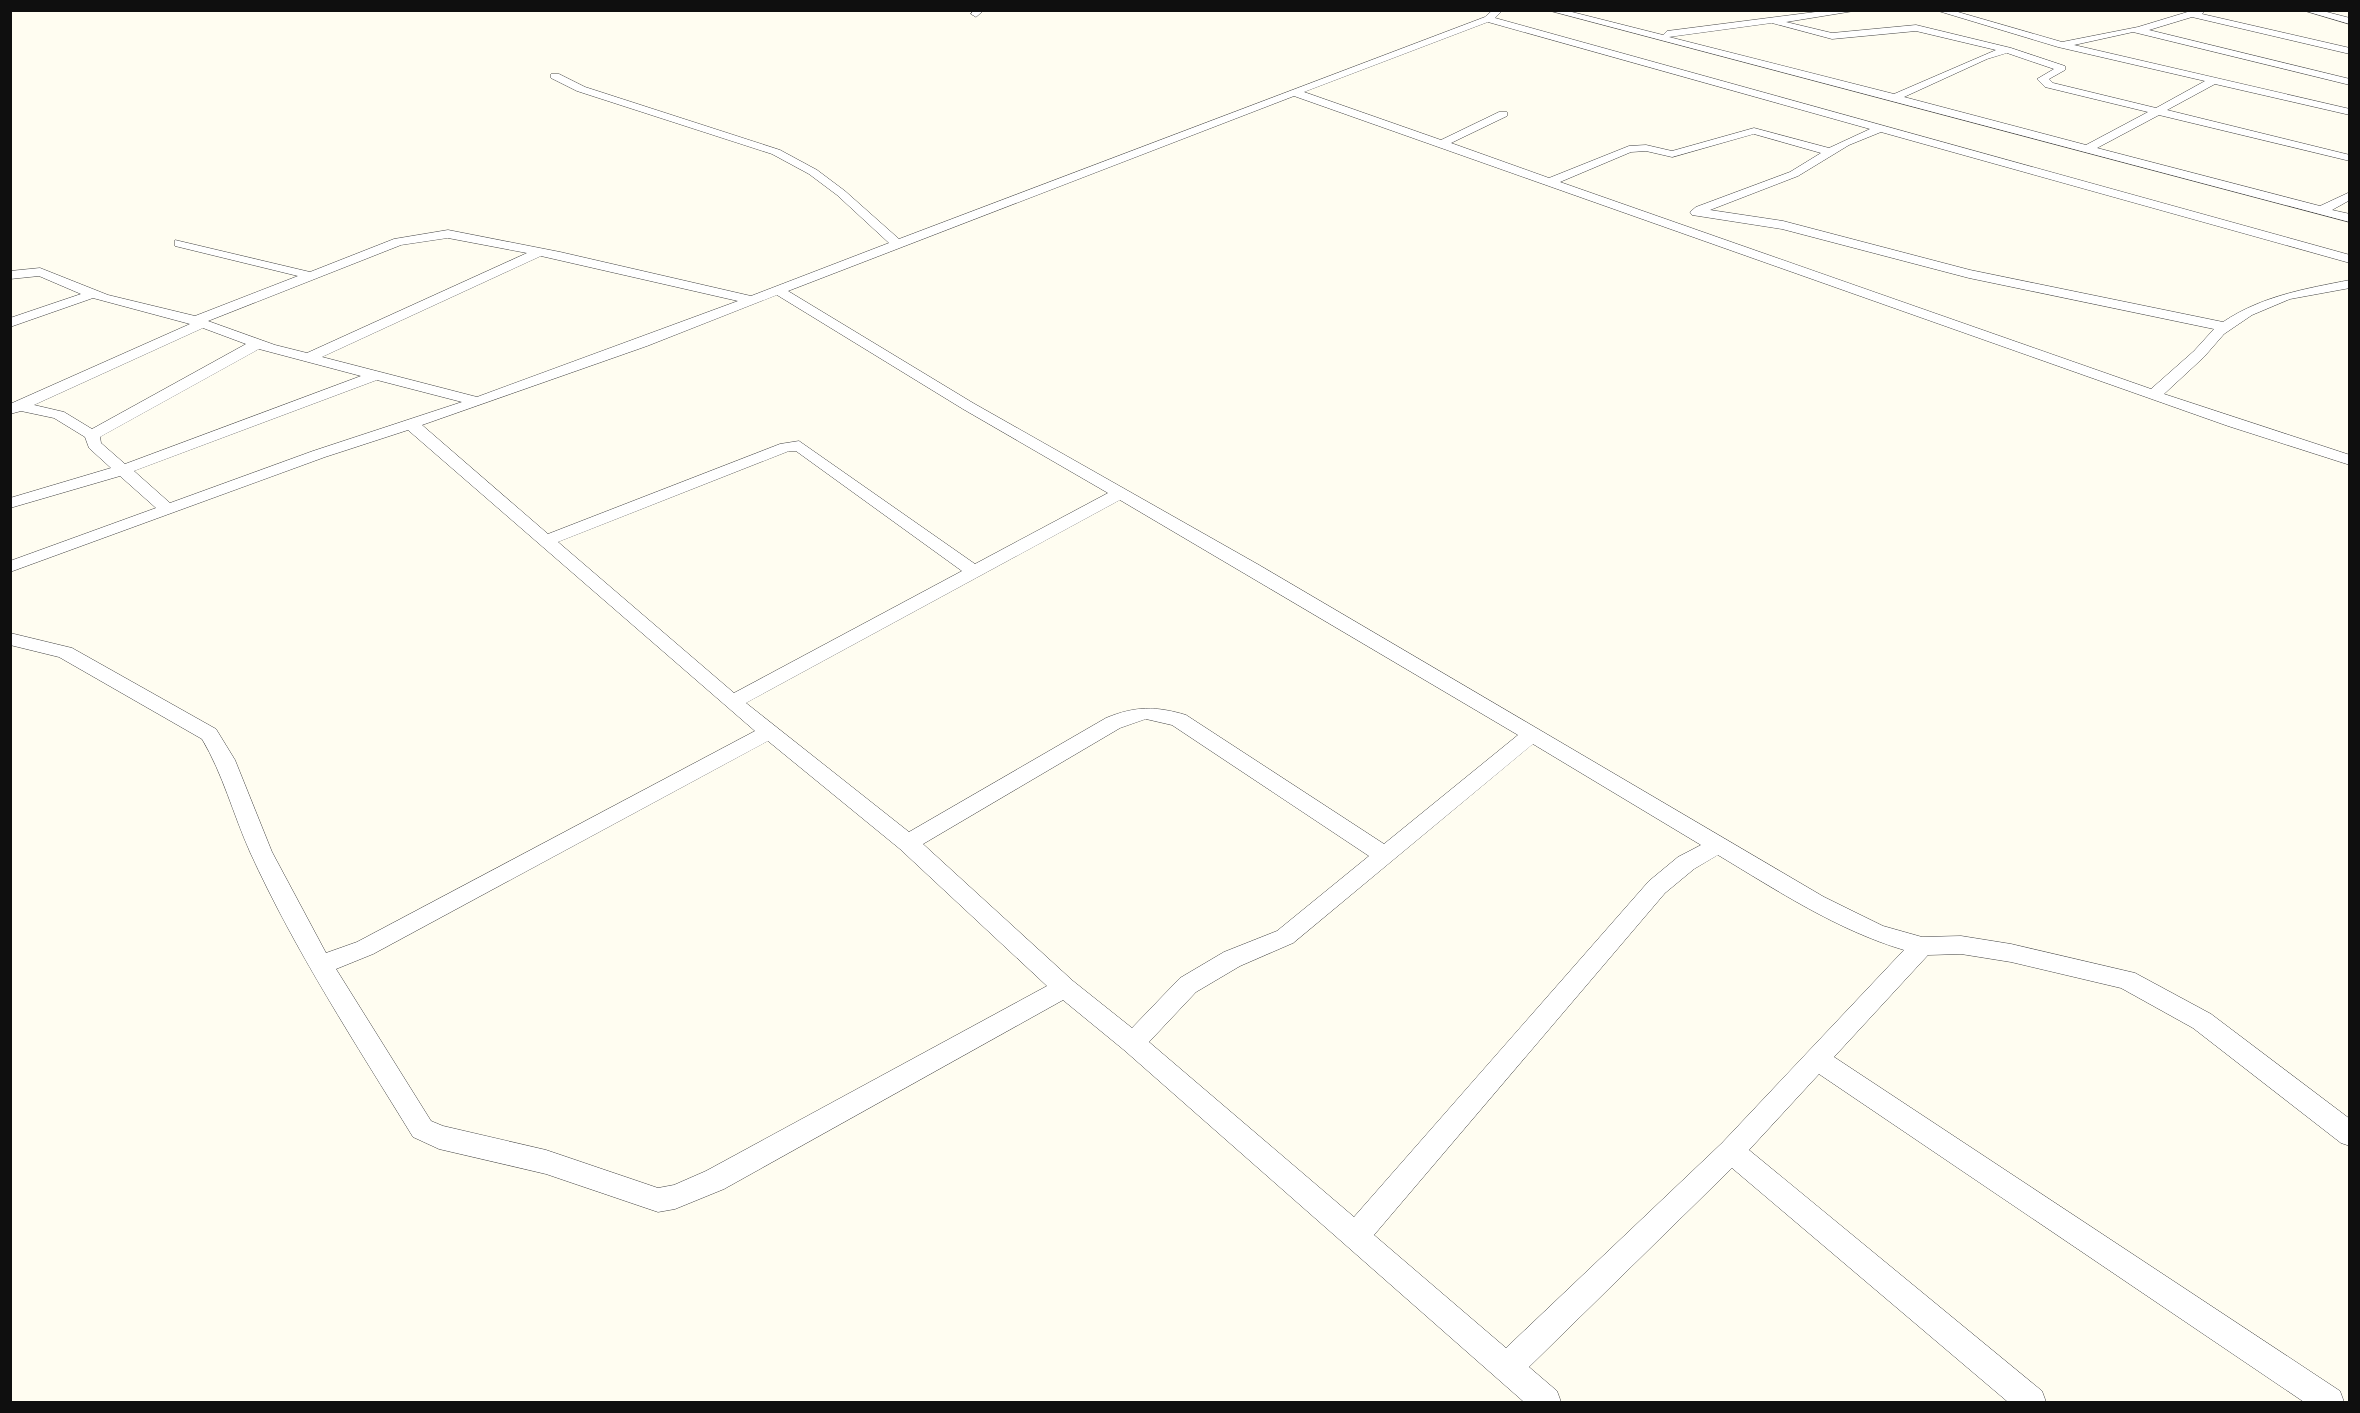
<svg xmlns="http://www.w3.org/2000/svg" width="2360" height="1413" font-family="'Zilla Slab',serif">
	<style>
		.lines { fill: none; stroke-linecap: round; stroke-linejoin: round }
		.minor-casing { stroke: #424242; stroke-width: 1 }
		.minor { fill: #fff; fill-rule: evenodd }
	</style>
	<rect width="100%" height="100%" fill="#fffdf1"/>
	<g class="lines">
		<g class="minor-casing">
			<g id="minor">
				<polygon points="974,10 984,10 976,17 971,14"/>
				<path d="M 1493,10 L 1503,10 L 1495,18 L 2350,255 L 2350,263 L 1881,132 L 1849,145 L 1798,176 L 1710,210 L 1783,221 L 1970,270 L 2223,322 C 2262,296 2304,289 2350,280 L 2350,288 L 2290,299 L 2252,315 L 2224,334 L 2204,357 L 2164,394 L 2350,455 L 2350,465 L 2228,426 L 1294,96 L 788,291 L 973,403 L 1259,565 L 1824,897 L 1883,926 L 1922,937 L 1961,936 L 2011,944 L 2135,973 L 2211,1014 L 2350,1119 L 2350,1146 L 2341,1143 L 2193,1028 L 2121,988 L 2011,962 L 1961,954 L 1928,955 L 1834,1057 L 2340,1391 L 2344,1402 L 2304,1402 L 1819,1074 L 1749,1150 L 2042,1391 L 2046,1402 L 2008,1402 L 1732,1168 L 1529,1367 L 1557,1391 L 1561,1402 L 1524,1402 L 1124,1050 L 1063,1000 L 724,1189 L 675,1209 L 658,1212 L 546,1174 L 439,1149 L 413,1137 C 356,1044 295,951 250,852 C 233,814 223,774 202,739 L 59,657 L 10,645 L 10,633 L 72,648 L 216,729 L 235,760 L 272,852 L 326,953 L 357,942 L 755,731 L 408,430 L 325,457 L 10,572 L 10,561 L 156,508 L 120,476 L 10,508 L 10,498 L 111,468 L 89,448 L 85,437 L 54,418 L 21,411 L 10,414 L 10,404 L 190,324 L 93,298 L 10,327 L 10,318 L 81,294 L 39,276 L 10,279 L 10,271 L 40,268 L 108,295 L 195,316 L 298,276 L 175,246 L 175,240 L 310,272 L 394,239 L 448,230 L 560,252 L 751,296 L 889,243 L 837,195 L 809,174 L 772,154 L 577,91 L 551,78 L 551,74 L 559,74 L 585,87 L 780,150 L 817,170 L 845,191 L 899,239 L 1485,17 ZM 1488,22 L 1870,129 L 1829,148 L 1754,128 L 1672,151 L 1646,145 L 1629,146 L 1549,178 L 1451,143 L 1507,116 L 1507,112 L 1499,112 L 1441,140 L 1304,92 ZM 1754,134 L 1821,153 L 1790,172 L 1696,207 L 1690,212 L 1692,215 L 1782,229 L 1969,278 L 2214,329 L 2194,351 L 2151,389 L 1560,182 L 1631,152 L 1646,151 L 1672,157 ZM 448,238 L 527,253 L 307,353 L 275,345 L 208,321 L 401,245 ZM 541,256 L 738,301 L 477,397 L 322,357 ZM 777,295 L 963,409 L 1108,493 L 975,564 L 799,441 L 780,444 L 548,534 L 422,425 L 647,346 ZM 203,328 L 246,344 L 92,429 L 64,412 L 34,405 ZM 259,349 L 361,376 L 125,464 L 101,443 L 100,437 ZM 377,380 L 462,402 L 313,451 L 170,503 L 134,471 ZM 789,451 L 796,451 L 962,571 L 734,693 L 558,542 ZM 1120,500 L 1518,735 L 1384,844 L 1186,715 C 1156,706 1135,706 1106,718 L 909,832 L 746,703 ZM 1146,719 L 1172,725 L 1369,856 L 1277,931 L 1224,952 L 1180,978 L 1132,1028 L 1073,981 L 923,844 L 1120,728 ZM 768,741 L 900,849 L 1047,986 L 706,1171 L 674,1185 L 658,1188 L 546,1150 L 443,1126 L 431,1121 L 336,969 L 373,954 ZM 1533,744 L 1701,845 L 1678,857 L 1649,881 L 1354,1217 L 1149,1042 L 1196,992 L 1240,966 L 1293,943 ZM 1718,855 C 1778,891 1837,930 1904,950 L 1722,1143 L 1506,1348 L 1374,1235 L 1665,893 L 1694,869 Z"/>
				<path d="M 1547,10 L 1564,10 L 1663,35 L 1667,31 L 1831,10 L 1860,10 L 1786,22 L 1832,33 L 1916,25 L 2011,48 L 2065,66 L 2065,70 L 2049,79 L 2053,83 L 2156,108 L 2205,81 L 2058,47 L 1935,10 L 1951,10 L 2062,42 L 2138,27 L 2194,10 L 2206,10 L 2202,14 L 2350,48 L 2350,54 L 2192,17 L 2149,30 L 2350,79 L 2350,85 L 2133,32 L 2074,45 L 2350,109 L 2350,115 L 2215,84 L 2167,110 L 2350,155 L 2350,161 L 2159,115 L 2097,148 L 2320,206 L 2350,192 L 2350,200 L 2332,210 L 2350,214 L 2350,222 ZM 1772,23 L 1832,39 L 1916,31 L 1996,50 L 1894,94 L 1669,37 ZM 2007,53 L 2054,69 L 2037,79 L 2045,87 L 2148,112 L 2086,145 L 1904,97 L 1987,59 Z"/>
				<polygon points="2302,10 2319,10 2350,18 2350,24"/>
			</g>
		</g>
		<use href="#minor" class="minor"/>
	</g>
	<rect width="2360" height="1413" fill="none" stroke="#0f0f0f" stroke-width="24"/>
</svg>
